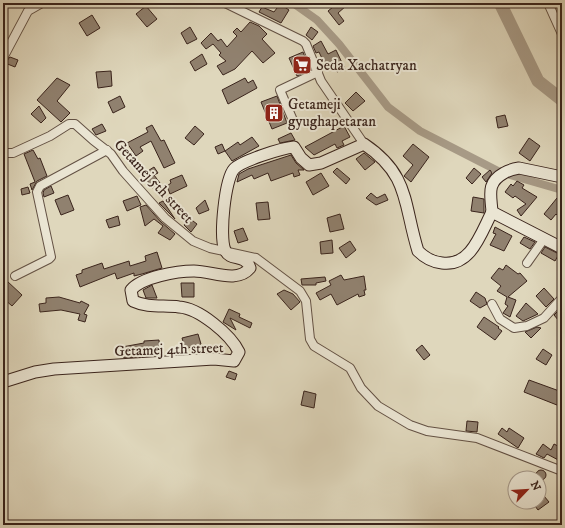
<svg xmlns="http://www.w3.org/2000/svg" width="565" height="528" font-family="'IM FELL DW Pica',serif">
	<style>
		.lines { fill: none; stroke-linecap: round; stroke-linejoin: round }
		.canal { stroke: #a79a86; stroke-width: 8 }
		.river { stroke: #a79a86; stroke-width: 13 }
		.building { fill: #90816f; stroke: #3a241c }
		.street-casing { stroke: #635144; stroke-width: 10 }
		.secondary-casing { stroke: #3a241c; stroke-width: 13 }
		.street { stroke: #eae5d3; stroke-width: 8 }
		.secondary { stroke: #eae5d3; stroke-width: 11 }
		.labels { text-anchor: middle; stroke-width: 4; stroke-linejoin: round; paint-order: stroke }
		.poi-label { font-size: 15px; fill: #3a241c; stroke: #eae5d3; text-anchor: start }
		.street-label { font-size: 15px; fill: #3a241c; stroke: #eae5d3 }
	</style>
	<rect width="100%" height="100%" fill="#dfd7bc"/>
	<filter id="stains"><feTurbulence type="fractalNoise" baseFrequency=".005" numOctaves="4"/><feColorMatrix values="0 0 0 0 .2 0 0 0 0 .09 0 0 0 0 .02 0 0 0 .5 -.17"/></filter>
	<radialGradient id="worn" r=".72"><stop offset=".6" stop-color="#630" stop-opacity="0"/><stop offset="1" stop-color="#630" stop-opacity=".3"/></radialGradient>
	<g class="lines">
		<polyline class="canal" points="293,3 317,20 339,44 388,107 420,131 500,172 562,190"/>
		<polyline class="river" points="500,3 538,81 562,100"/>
	</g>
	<g class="building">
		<polygon points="338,3 344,3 346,6 338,13 344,21 339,25 328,11"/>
		<polygon points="280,4 289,10 281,23 259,12 262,7 274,12"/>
		<polygon points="146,6 157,19 147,27 136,14"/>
		<polygon points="92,15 100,28 87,36 79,23"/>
		<polygon points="250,22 259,26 267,34 262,39 275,53 263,63 252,51 235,69 223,75 217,66 226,61 219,55 221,53 213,44 206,49 201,43 211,33 218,41 221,39 227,47 237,36 233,32 237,28 241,32"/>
		<polygon points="190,27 197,39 187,44 181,33"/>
		<polygon points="311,27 318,32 312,40 306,35"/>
		<polygon points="321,41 328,54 336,50 345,69 337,72 334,66 327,69 319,52 316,53 313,46"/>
		<polygon points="303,52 310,70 297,76 289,58"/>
		<polygon points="202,54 207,64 195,71 190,62"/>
		<polygon points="10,57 18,60 15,67 5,63"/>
		<polygon points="111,71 112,86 98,88 96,72"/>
		<polygon points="57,78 70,85 57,101 70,113 61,122 37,100"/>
		<polygon points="245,78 248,83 253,80 257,88 228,104 222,90"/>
		<polygon points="356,92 365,101 353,111 345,103"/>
		<polygon points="120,96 125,107 113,113 108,102"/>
		<polygon points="277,96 287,123 272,129 261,102"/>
		<polygon points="39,106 46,118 41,123 31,114"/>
		<polygon points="505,115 508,126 498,128 496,117"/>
		<polygon points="102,124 106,131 96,135 92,129"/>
		<polygon points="152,125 161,141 164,140 175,163 164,168 151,141 140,147 143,151 136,156 127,143 148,132 146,128"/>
		<polygon points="195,126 204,134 194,145 185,138"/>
		<polygon points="344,126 350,137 342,141 344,145 337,148 335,144 314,155 305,147"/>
		<polygon points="291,133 295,140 280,143 278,139"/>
		<polygon points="252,137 259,146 232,161 225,151 238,142 240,145"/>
		<polygon points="529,138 540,146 530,161 519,153"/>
		<polygon points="222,144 225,151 218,154 215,147"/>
		<polygon points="413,144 429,157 411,182 404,176 413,165 403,156"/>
		<polygon points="33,150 38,159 40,158 47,176 37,181 32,190 30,184 35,182 24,154"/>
		<polygon points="364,153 375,162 365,170 356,159"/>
		<polygon points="291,155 296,163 304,170 298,170 300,175 294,177 293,173 271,181 268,173 254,179 252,175 237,182 239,174 248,169"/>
		<polygon points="154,167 158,173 154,175 160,183 152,188 143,174"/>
		<polygon points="337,168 350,179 346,184 333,172"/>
		<polygon points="474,168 481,174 472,184 466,178"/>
		<polygon points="490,170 492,173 486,182 482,177"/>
		<polygon points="321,173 329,186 313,195 306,182"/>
		<polygon points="182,175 187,186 170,194 167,186 171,183 170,180"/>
		<polygon points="517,181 524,185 522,188 537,197 521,216 517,210 526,204 515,196 513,198 505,192 511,184 513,186"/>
		<polygon points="51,186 54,193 44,197 43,193 44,190"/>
		<polygon points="28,187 30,193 22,195 21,189"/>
		<polygon points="371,193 377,198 385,194 388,200 376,205 366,198"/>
		<polygon points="68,195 74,210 61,215 55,200"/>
		<polygon points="137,196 141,205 127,211 123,201"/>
		<polygon points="473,197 484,199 484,213 471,211"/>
		<polygon points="557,198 562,203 562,211 558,216 556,214 551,220 544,214"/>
		<polygon points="205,200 209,210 199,214 196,208"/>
		<polygon points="163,201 175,219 159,203"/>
		<polygon points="268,202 270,219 258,220 256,203"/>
		<polygon points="146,205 161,222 175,234 170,240 158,233 163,226 154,219 145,226 140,207"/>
		<polygon points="340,214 344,229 330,232 327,218"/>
		<polygon points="118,216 120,225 109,228 106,220"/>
		<polygon points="189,218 197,224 191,232 184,225"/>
		<polygon points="495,227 512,236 504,251 490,245 496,234 493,233"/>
		<polygon points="243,228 248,240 238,243 234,231"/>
		<polygon points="524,237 535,242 530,249 520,243"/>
		<polygon points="332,240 333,253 321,254 320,242"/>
		<polygon points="350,241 356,250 346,258 339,248"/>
		<polygon points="545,247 559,254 555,261 541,253"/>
		<polygon points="157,252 162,268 142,274 134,276 134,273 117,279 115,273 80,287 76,275 82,273 82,270 102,263 104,269 129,261 130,266 146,261 145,256"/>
		<polygon points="506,265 518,274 520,273 527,281 508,297 516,300 510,317 503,313 508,306 505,304 507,297 497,291 501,286 491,278 499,268 503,270"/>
		<polygon points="341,275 344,280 364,276 366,290 364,290 365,295 359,297 358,294 337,305 331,294 320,300 316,293 331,285 329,281"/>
		<polygon points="325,277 326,281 316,283 316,285 302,285 301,279"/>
		<polygon points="7,281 22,295 12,306 3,298 3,285"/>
		<polygon points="181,283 194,283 194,297 182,297"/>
		<polygon points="152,285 157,298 146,298 143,290"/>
		<polygon points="544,288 554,299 546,307 536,296"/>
		<polygon points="284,290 293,294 300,302 291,310 277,294"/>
		<polygon points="476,292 485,298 487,304 480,308 470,301"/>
		<polygon points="59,297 80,303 81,301 89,305 84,314 87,315 85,322 78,320 80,314 61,310 40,312 39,304 46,303 46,298"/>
		<polygon points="526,303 538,314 523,321 516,316"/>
		<polygon points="229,309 240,314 239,317 252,323 250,328 230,318 236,330 223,322"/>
		<polygon points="558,311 562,314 559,321 554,315"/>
		<polygon points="484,317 499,327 498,328 502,331 495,340 477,327"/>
		<polygon points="537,327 541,328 531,338 525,332"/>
		<polygon points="198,334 201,344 185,349 182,338"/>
		<polygon points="159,340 160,355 124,358 122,347 144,343 144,341"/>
		<polygon points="422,345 430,355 424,360 416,350"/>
		<polygon points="543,349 552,355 546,365 536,359"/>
		<polygon points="229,371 237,374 235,380 226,377"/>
		<polygon points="529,380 562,392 562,407 524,392"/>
		<polygon points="304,391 316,394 314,408 301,405"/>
		<polygon points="467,421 478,422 477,432 466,431"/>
		<polygon points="502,428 507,432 509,428 524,438 518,448 498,434"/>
		<polygon points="543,444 551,450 554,444 562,448 562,462 547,454 544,458 536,454"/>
		<circle cx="541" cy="475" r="5"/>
		<polygon points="539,490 549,502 538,510 532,502 539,502"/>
	</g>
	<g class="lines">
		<g class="street-casing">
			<g id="street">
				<polyline points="225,3 303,41 306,44 321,81 364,144"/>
				<polyline points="548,3 562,34"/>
				<polyline points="3,58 28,11 42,3"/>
				<polyline points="295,125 280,90 318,72"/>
				<polyline points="3,153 13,153 50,136 69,124 75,124 93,140 111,154 123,171 165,218 193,241 210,248 256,258 300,291 306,301 310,339 314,346 350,368 361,388 378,406 410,425 427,431 477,438 562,471"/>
				<polyline points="527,263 544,239"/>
				<polyline points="15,276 49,259 51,257 37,192 40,186 107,150"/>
				<polyline points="492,304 500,319 514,328 527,326 544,318 562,298"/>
			</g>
		</g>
		<g class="secondary-casing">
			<g id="secondary">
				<path d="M 492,212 C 491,195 486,183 504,173 C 509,170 513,169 519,168 L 562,177"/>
				<polyline points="492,212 562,248"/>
				<path d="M 3,382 L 35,372 L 54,369 L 214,359 L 234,361 L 239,352 C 231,335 199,308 179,307 C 163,305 148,308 133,301 L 131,290 C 142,277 177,271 194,271 C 212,271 237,284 250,268 C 245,253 230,262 225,250 C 219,237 225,179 234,169 C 241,161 282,148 294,147 L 301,158 L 309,165 L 321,163 L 364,144 C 410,175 403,203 418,251 C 425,258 432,262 442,263 C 471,267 481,233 492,212"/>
			</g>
		</g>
		<use href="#street" class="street"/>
		<use href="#secondary" class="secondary"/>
	</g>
	<defs>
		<g id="supermarket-square" transform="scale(1)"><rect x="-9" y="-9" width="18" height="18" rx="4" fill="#8f2418" stroke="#eae5d3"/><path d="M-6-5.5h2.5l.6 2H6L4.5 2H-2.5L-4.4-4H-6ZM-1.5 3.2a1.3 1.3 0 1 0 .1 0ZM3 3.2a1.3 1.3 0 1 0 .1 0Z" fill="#fff"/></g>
		<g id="building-square" transform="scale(1)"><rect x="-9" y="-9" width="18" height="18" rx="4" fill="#8f2418" stroke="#eae5d3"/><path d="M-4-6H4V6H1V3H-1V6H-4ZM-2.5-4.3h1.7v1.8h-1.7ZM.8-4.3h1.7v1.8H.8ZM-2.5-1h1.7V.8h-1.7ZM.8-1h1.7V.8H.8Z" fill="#fff"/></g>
	</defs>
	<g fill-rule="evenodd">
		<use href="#supermarket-square" x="302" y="65"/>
		<use href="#building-square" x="274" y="113"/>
	</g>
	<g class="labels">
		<g class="poi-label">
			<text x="316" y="70">Seda Xachatryan</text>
			<text x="288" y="109">Getameji<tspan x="288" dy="17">gyughapetaran</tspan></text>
		</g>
		<g class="street-label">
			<text transform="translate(154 181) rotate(47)" y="5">Getamej 5th street</text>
			<text transform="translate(169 349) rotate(-2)" y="5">Getamej 4th street</text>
		</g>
	</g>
	<rect width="565" height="528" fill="none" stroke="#dfd7bc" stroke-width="16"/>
	<rect x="4" y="4" width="557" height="520" fill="none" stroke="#3a241c" stroke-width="2"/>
	<rect x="8" y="8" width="549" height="512" fill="none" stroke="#3a241c"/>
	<g transform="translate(527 490) rotate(65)"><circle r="19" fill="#eae5d3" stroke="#a4988a"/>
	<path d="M0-3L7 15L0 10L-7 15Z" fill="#8f2418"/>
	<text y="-6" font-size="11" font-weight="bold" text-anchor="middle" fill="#3a241c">N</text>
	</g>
	<rect width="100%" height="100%" filter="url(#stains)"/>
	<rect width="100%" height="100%" fill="url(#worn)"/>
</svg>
